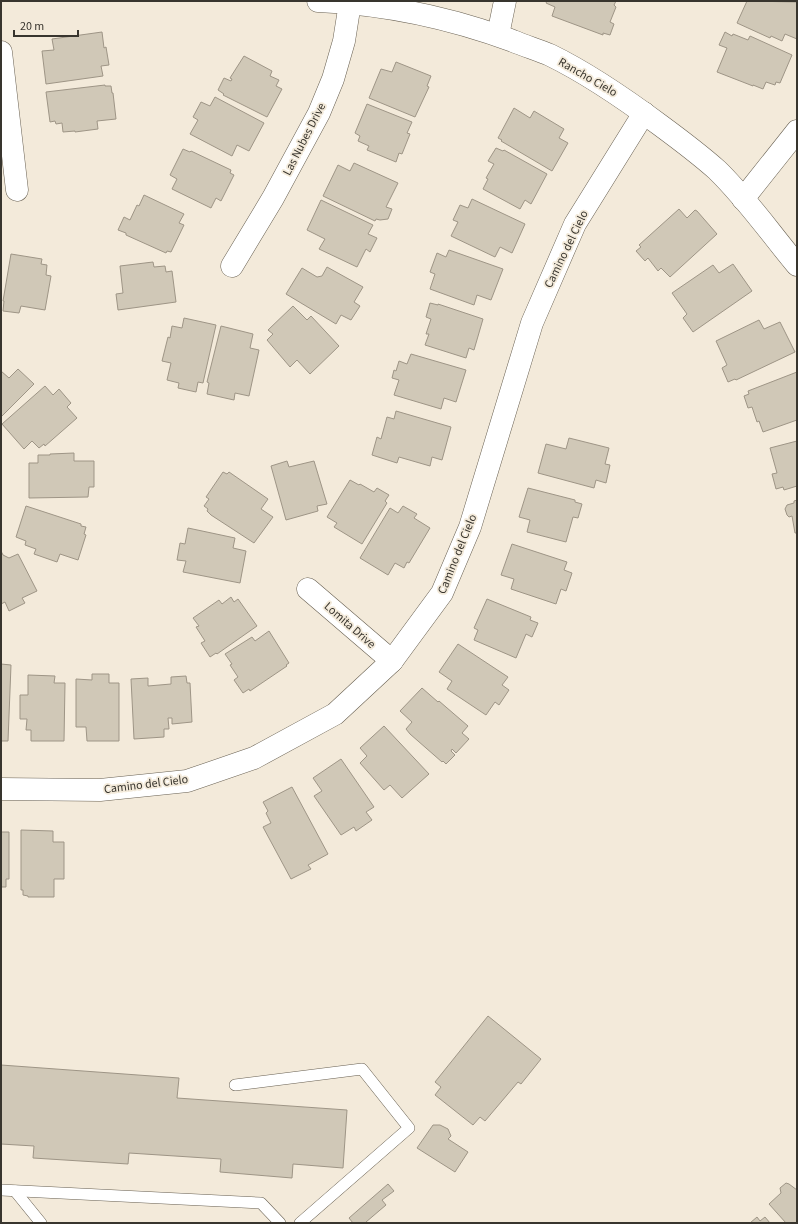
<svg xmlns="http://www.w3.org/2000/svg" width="798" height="1224" font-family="'Source Sans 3',sans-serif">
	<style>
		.building { fill: #d0c8b7; stroke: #9e9586 }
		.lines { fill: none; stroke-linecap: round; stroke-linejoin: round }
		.service-casing { stroke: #686052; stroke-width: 12 }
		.minor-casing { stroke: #686052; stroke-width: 23 }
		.service { stroke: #fff; stroke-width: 11 }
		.minor { stroke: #fff; stroke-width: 22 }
		.labels { text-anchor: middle; stroke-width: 3.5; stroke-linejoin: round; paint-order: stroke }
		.street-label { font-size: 12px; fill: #38352e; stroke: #f3eada }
	</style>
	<rect width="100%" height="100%" fill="#f3eada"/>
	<g class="building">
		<polygon points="547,1 616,1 614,5 616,7 610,22 614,24 610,35 603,33 603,35 552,16 555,7 546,3"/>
		<polygon points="747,1 797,2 797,39 785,34 782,41 771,36 770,38 737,23"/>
		<polygon points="102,32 104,48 106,47 109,65 101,66 103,76 46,84 42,51 54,50 52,39"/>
		<polygon points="725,32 732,36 733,34 748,40 750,36 792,55 780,83 776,82 775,85 766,82 763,89 753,85 753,86 717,72 727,48 719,45"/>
		<polygon points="244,56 272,71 270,76 279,80 276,86 282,89 267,117 223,95 224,94 218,90 224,78 231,81 232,79 230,78"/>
		<polygon points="396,62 431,76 427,86 429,87 415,117 369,98 381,69 392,72"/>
		<polygon points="105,85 105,86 111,86 112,93 113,93 116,119 97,121 98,129 75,132 75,131 63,132 62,123 56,124 55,121 50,122 46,92"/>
		<polygon points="215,97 264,123 249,151 237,145 232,156 190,134 198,120 193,117 201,102 210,106"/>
		<polygon points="367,104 412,122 407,133 410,134 402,154 399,153 396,162 367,150 369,146 358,141 360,136 355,133"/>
		<polygon points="514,108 530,118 534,111 564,129 559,138 568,143 552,171 501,141 502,140 498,138"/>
		<polygon points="496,148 503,151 504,150 547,174 531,204 525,200 520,209 483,189 488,179 486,178 494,164 488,161"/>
		<polygon points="183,149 190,152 191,151 231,170 230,173 234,175 221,201 216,198 211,208 172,189 177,179 170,175"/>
		<polygon points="354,163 398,183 386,207 392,209 388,219 380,220 376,219 375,221 323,196 338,165 350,171"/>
		<polygon points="144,195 184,214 179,223 184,225 171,252 167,251 166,253 126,235 126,233 118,230 124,217 130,220 137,205 139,206"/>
		<polygon points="472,199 525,224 512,253 500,247 495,257 451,236 458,222 453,220 460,205 468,208"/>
		<polygon points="321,200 373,225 368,234 377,238 370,252 366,249 357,267 319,249 325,239 307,230"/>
		<polygon points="679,209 687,218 695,210 697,211 717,234 670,277 661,268 658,271 648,258 645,261 636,251 641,247 639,245"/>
		<polygon points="449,250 503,269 491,300 477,295 474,305 430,289 435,274 430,272 437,253 446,257"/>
		<polygon points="11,254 42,259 41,264 47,265 46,275 51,276 45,310 21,306 19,313 3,311 4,301 3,301"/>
		<polygon points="153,262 154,267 165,266 166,272 172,271 176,302 118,310 116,294 123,293 120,266"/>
		<polygon points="733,264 752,291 693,332 683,318 687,314 672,293 713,265 719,273"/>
		<polygon points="327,267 363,287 354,302 360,306 351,320 341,315 336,324 286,294 302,268 317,277 322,276"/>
		<polygon points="430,303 438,305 438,304 483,319 474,350 469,348 466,358 425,345 429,334 426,334 431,319 426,317"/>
		<polygon points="293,306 307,320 311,316 339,346 310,374 297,360 290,367 267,340 273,334 268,330"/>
		<polygon points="184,318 216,325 203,383 198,382 196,392 178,388 179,383 167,380 171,363 162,361 168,337 170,338 172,326 182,328"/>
		<polygon points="759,320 764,329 780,322 795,352 736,380 735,379 728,382 722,368 727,365 716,341"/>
		<polygon points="221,326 253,334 250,348 259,350 249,396 235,393 234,400 207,394 209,383 207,382"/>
		<polygon points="411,354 466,370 456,402 444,398 441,409 394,395 399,380 392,378 394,370 396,371 399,361 407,364"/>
		<polygon points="18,369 34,384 1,417 1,371 9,378"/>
		<polygon points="797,372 797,420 763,432 759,421 757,422 752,407 748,408 744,396 749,394 748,391"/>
		<polygon points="45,386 53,395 59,389 71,403 67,407 77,418 45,446 44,444 39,448 32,441 24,449 2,424"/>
		<polygon points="396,411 451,427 442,460 432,457 430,466 399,457 397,463 372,455 377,437 381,439 387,417 394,419"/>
		<polygon points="569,438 609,448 605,464 610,465 606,483 596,480 594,488 538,473 546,444 566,449"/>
		<polygon points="797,441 797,486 784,490 783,487 776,489 772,474 777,473 770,448"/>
		<polygon points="74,453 74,461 94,461 94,487 89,487 88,497 29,498 29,463 38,463 38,455 50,455 50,454"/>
		<polygon points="287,461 289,467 314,461 327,504 317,506 318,511 286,520 271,466"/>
		<polygon points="223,472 227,474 229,472 268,499 261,509 273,517 254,543 211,515 207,511 208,509 204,506 209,499 206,497"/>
		<polygon points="350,480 359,485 360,484 374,492 377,488 389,495 385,501 387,503 362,544 334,527 337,523 327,517"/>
		<polygon points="528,488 575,500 575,502 582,504 578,518 573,517 566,542 527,532 530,520 519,517"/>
		<polygon points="797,500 797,533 795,533 792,516 789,517 787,515 785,509 787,505 794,503 794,501"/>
		<polygon points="26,506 81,524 81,526 86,527 84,534 86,535 78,560 60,554 57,562 34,554 36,549 25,545 26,541 16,537"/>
		<polygon points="403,506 417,514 414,518 430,528 409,563 407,562 404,568 395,563 388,575 360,558 390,508 398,513"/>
		<polygon points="188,528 235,538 233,548 246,551 240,583 183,572 186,561 177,560 180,543 185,544"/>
		<polygon points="512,544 567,562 564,570 572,573 566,591 561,589 556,604 511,589 514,579 501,575"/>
		<polygon points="1,551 3,555 9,558 18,554 37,591 22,598 25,603 9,611 5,602 1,604"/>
		<polygon points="231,597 234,602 238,599 257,626 217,654 216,653 210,657 201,643 205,641 196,627 199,626 193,618 219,600 222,604"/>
		<polygon points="487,599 531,617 530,620 538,623 532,637 526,634 516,658 474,640 478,630 474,628"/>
		<polygon points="269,631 289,663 286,665 287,666 250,691 249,689 243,693 234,680 238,677 230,665 232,664 225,654 252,637 255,641"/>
		<polygon points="458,644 508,677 502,685 509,690 499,705 495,702 486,715 447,689 452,681 439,672"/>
		<polygon points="1,664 11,665 8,741 1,741"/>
		<polygon points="92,674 109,674 109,683 119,683 119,741 87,741 86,727 76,727 76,679 92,680"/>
		<polygon points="28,675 55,676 54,683 65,683 64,741 31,741 31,730 26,730 27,719 20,719 20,695 28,695"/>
		<polygon points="186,676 187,683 190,683 192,722 172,724 172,718 168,718 169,729 164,729 164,737 134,739 131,679 148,678 148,686 171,684 171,677"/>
		<polygon points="422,688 438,702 439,701 468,726 462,733 469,739 456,753 452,749 451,751 455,755 446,764 443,761 442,762 410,734 406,729 412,722 400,711"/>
		<polygon points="384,726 429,774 402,798 390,785 384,790 360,763 367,756 360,748"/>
		<polygon points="341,759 374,807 366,812 372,820 356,831 354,827 341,835 314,796 322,791 313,778"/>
		<polygon points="292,787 328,854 308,865 311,869 291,879 263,827 271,823 266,813 268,811 263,802"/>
		<polygon points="21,830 53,831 53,842 64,842 64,879 54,879 54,897 28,897 28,896 23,895 23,890 21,890"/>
		<polygon points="1,832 9,832 9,879 6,879 6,887 1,887"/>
		<polygon points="488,1016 541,1059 521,1084 518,1082 485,1121 480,1117 473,1125 435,1095 441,1087 435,1082"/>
		<polygon points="1,1065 179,1078 177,1098 347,1110 343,1168 293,1164 292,1178 220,1172 221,1159 129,1153 128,1164 33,1158 34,1146 1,1144"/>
		<polygon points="433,1125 440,1125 448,1129 451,1136 448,1139 468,1152 455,1172 417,1148"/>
		<polygon points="786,1183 789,1184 797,1190 797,1223 786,1223 769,1204 781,1193 780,1188"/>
		<polygon points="388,1184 394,1191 382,1200 386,1205 366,1222 366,1223 353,1223 349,1218"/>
		<polygon points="757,1217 760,1221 765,1217 770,1223 750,1223"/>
	</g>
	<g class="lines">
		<g class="service-casing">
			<g id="service">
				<polyline points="235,1085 362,1069 409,1128 300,1223"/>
				<polyline points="1,1190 261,1203 280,1223"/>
				<polyline points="15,1191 41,1223"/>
			</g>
		</g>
		<g class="minor-casing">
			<g id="minor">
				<path d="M 318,1 C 385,4 451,18 513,41 C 525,46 538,50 550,55 C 589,74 625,99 660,125 C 679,139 699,154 717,170 C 746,198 771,234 797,265"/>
				<polyline points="498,35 505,1"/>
				<polyline points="1,52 17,190"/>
				<polyline points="743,199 797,131"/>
				<polyline points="232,266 273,198 319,113 333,79 344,41 350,3"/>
				<polyline points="308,589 392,661"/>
				<polyline points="1,789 100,790 187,781 254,758 335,714 392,661 442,593 470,527 532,323 575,224 644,113"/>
			</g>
		</g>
		<use href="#service" class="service"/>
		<use href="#minor" class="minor"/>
	</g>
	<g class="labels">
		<g class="street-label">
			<text transform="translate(588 77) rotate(30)" y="4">Rancho Cielo</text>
			<text transform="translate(304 139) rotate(-63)" y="4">Las Nubes Drive</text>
			<text transform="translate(566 249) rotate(-64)" y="4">Camino del Cielo</text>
			<text transform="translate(457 554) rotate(-68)" y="4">Camino del Cielo</text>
			<text transform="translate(350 625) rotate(41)" y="4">Lomita Drive</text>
			<text transform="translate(146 784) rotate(-7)" y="4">Camino del Cielo</text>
		</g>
	</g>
	<rect width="798" height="1224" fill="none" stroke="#38352e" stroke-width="4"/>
	<path d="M14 30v6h64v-6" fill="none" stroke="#38352e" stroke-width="2"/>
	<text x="20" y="30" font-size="12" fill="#38352e" stroke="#f3eada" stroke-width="3" paint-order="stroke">20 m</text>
</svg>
